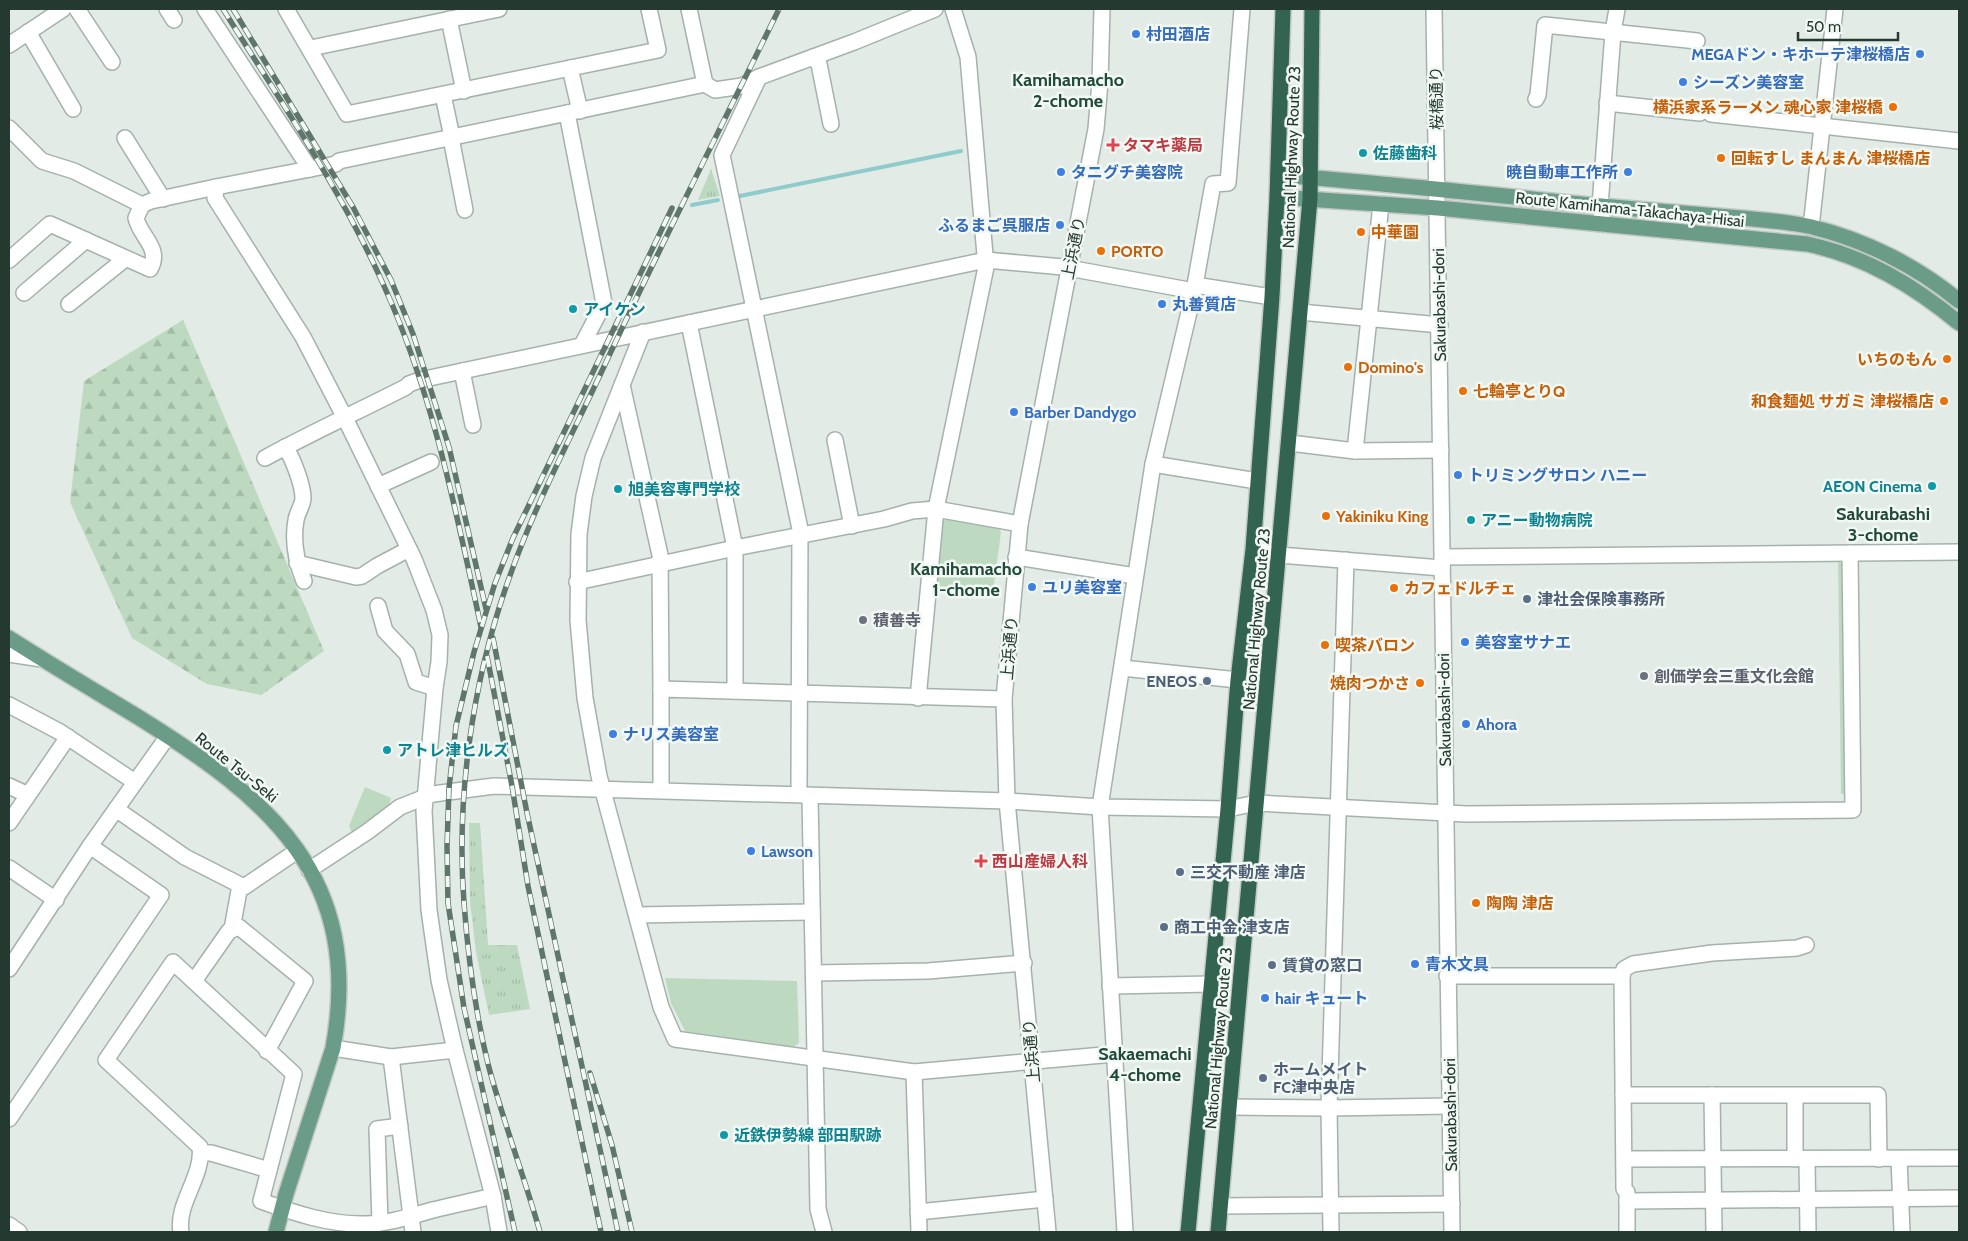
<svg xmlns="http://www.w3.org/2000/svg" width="1968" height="1241" font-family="Cabin,'Noto Sans JP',sans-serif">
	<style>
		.grass { fill: url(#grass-tufts) }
		.forest { fill: url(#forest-firs) }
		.park { fill: #bddac0 }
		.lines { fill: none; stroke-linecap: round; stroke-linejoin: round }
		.stream { stroke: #8fcbca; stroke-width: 4 }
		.minor-casing { stroke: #a5b2ab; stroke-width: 18 }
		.major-casing { stroke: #c2c8c5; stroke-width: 18 }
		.highway-casing { stroke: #c2c8c5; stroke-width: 18 }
		.minor { stroke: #fff; stroke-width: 15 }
		.major { stroke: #6a9c87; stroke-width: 15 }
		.highway { stroke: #326451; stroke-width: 15 }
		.rail-casing { stroke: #5e766b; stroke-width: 5.5 }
		.rail { stroke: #f2f8f4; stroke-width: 4; stroke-dasharray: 11; stroke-linecap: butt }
		.shop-dot { fill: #3f7fe0; stroke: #f2f8f4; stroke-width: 2 }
		.food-dot { fill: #e8710a; stroke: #f2f8f4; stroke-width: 2 }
		.health-dot { fill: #e0444e; stroke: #f2f8f4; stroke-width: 2 }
		.culture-dot { fill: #0f9aa8; stroke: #f2f8f4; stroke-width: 2 }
		.service-dot { fill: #5c6f8a; stroke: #f2f8f4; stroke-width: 2 }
		.worship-dot { fill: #6b7280; stroke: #f2f8f4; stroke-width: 2 }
		.labels { text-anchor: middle; stroke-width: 5; stroke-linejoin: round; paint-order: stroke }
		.shop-label { font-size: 16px; font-weight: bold; fill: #366cbe; stroke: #f2f8f4; text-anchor: start }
		.street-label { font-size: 16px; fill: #243a30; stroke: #f2f8f4 }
		.food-label { font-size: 16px; font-weight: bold; fill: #c56008; stroke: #f2f8f4; text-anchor: start }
		.health-label { font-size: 16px; font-weight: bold; fill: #be3a42; stroke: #f2f8f4; text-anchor: start }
		.culture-label { font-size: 16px; font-weight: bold; fill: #0d838f; stroke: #f2f8f4; text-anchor: start }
		.service-label { font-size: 16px; font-weight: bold; fill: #4e5e75; stroke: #f2f8f4; text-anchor: start }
		.worship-label { font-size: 16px; font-weight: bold; fill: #5b616d; stroke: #f2f8f4; text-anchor: start }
		.neighbourhood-label { font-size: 18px; font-weight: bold; fill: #214a3a; stroke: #f2f8f4 }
	</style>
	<defs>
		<pattern id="grass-tufts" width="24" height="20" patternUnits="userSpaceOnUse" patternTransform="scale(1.25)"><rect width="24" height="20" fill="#bddac0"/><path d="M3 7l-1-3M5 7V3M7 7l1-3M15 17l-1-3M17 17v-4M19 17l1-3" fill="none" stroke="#a2bca5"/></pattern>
		<pattern id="forest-firs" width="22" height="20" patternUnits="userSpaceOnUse" patternTransform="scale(1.25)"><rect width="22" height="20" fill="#bddac0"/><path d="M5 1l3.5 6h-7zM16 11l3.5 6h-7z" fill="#a2bca5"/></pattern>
	</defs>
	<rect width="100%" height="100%" fill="#e2ebe5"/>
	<g class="grass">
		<polygon points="711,169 720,196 698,200"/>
		<polygon points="469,823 480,823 488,945 517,945 530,1009 489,1015 476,952 470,902"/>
	</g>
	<polygon class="forest" points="183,320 324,651 261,695 207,684 132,638 70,502 84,381"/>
	<g class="park">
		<polygon points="946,519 998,528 1001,532 993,591 936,586 942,522"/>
		<polygon points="1838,560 1844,567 1847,794 1841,794"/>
		<polygon points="365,787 391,798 389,805 363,829 352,833 349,826"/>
		<polygon points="665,978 797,981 799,1043 793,1047 685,1031 671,1003"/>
	</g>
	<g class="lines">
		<g class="stream">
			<polyline points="735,197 961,151"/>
			<polyline points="692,205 718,200"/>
		</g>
		<g class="minor-casing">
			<g id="minor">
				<polyline points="77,9 112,62"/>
				<polyline points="167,9 174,20"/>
				<polyline points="205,9 310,169"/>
				<polyline points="286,9 347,114 658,50 649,9"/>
				<polyline points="689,9 705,84"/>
				<polyline points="1434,9 1452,1232"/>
				<polyline points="449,19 464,91"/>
				<polyline points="28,32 73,109"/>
				<polyline points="9,45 63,9"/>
				<polyline points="311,48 499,9"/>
				<polyline points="813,57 819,64 831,124"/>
				<polyline points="570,68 580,111"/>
				<polyline points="759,77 722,155 800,529 799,785"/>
				<polyline points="443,95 452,137"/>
				<polyline points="1536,99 1538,95 1545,25 1697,41"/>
				<polyline points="1607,103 1700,113"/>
				<polyline points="567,113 604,303 582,345"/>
				<polyline points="1711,114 1959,141"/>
				<polyline points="9,128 42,161 74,171 142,205"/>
				<polyline points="125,138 163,199"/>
				<polyline points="451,138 465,210"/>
				<polyline points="1603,224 1600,206 1613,32 1617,9"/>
				<polyline points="1811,227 1835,9"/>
				<path d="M 9,260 L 50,224 L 150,269 C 162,248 140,237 136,218 L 142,205 L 151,201 L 216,187"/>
				<polyline points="1195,285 1213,184 1228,183 1242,9"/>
				<polyline points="24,293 86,240"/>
				<polyline points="69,304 125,259"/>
				<polyline points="1300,312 1440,325"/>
				<polyline points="689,323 735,548 735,691"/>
				<polyline points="643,332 593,458 584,496 579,534 578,620 585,698 599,776 661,1007 675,1039 914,1072 1114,1054"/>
				<polyline points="462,371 473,425"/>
				<polyline points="622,385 660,555 661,689"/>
				<polyline points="835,440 852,526"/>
				<polyline points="1290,443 1355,451 1441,450"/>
				<path d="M 285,447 C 292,456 303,485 303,498 C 303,505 297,513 296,520 C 292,542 296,561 304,581"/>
				<polyline points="1355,451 1381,204"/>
				<path d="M 265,458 C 311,433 359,411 406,387 L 409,384 L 420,380 L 986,260 L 1063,267 L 1194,291 L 1195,285 L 1272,297"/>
				<polyline points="1153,464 1257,481"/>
				<polyline points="378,486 431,462"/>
				<polyline points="1253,549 1279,555 1442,568"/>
				<polyline points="1016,557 1135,576"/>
				<polyline points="1442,557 1959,552"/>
				<polyline points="297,563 356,577 362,576 377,566 409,549"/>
				<polyline points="577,582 735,548 884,519 912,511 936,509 1020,524"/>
				<polyline points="378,606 385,631 407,654 416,682 435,688"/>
				<polyline points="9,654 42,659"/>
				<polyline points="1122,668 1238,680"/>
				<polyline points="918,698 936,509 986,267 968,57 953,9"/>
				<polyline points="9,705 60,732 135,782"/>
				<polyline points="9,786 28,795"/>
				<polyline points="661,790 661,689 1004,699"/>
				<polyline points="810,797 818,1209 824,1232"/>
				<polyline points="116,809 185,857 244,887 297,851"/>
				<polyline points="9,823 68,737"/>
				<polyline points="9,868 56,900"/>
				<polyline points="309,870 367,832 400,807 433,794 494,786 1007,801 1100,807 1228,809 1256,803 1466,814 1853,810 1850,553"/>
				<polyline points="637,915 812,912"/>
				<polyline points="232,929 240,885"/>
				<polyline points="9,969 90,846 168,736"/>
				<polyline points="814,973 928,971 1024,963"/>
				<polyline points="1447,976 1622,976"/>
				<polyline points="194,981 229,931 239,927 305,981 267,1051"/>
				<polyline points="1110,986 1211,984"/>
				<polyline points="333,1048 391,1057 455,1050"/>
				<polyline points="391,1057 413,1232"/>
				<polyline points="914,1072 919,1232"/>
				<polyline points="1623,1095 1878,1095 1879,1159"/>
				<polyline points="1712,1095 1714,1232"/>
				<polyline points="1795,1096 1795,1159"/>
				<polyline points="1230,1107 1329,1108 1450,1106"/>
				<polyline points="9,1119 161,895 90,846"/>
				<polyline points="201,1153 211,1153 269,1170"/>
				<polyline points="1624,1159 1959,1158"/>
				<polyline points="1807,1159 1808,1232"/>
				<polyline points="1899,1159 1902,1232"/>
				<polyline points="1627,1201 1959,1198"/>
				<polyline points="1220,1206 1452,1204"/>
				<polyline points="918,1212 1045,1199"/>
				<polyline points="380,1223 377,1129 400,1126"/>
				<polyline points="9,1225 19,1232"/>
				<path d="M 181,1232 C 176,1203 204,1176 200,1147 L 106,1060 L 173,962 L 294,1074 L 261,1201 C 294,1213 330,1225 365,1224 C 388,1224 411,1216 433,1210 C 453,1205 473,1201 493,1196"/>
				<polyline points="499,1232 493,1196 455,1050 439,980 429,910 424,811 435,688 439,662 440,635 434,610 414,559 345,418 303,337 215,198 216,187 336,164 339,161 705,84 715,90 742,86 759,77 854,42 935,9"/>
				<polyline points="1048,1232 1007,801 1004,699 1020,524 1096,129 1100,82 1102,9"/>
				<polyline points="1125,1232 1100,807 1153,464 1194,291"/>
				<polyline points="1331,1232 1329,1108 1346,560"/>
				<polyline points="1627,1232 1627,1192 1624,1189 1622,976 1624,969 1633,964 1712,953 1797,948 1806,945"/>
			</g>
		</g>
		<g class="major-casing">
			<g id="major">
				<path d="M 1278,175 C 1386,183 1493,195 1601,206 C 1644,210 1687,213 1729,217 C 1756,219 1785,221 1812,227 C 1865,240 1917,266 1959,301"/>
				<path d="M 1277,197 L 1438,208 L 1807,244 C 1865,256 1914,286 1959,323"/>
				<path d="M 9,638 C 51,665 95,691 138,717 C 270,799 364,877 333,1048 L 286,1194 L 276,1232"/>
			</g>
		</g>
		<g class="highway-casing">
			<g id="highway">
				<polyline points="1188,1232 1228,809 1238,680 1253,549 1272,297 1277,197 1283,9"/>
				<polyline points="1218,1232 1310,199 1312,9"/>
			</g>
		</g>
		<use href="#minor" class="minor"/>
		<use href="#major" class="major"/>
		<use href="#highway" class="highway"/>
		<g class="rail-casing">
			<g id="rail">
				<path d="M 223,9 C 279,99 341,189 384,286 C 433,394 456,511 481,627"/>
				<polyline points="233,9 353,207 391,280 413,334 449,447 486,609"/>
				<polyline points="493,638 527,813 618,1232"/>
				<polyline points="487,656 512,786 528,886 601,1232"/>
				<polyline points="590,1073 612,1145 632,1232"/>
				<polyline points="515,1232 464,1008 448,903 447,846 449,788 456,726 474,652 495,583 513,538 672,208"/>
				<path d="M 540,1232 C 524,1176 503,1121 488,1064 C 475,1011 468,957 464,903 C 456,799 472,685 506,587 C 531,513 568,443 601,373 C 658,250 720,130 779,9"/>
			</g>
		</g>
		<use href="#rail" class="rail"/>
	</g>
	<g class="shop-dot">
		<circle cx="1136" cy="34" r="5"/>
		<circle cx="1920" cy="54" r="5"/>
		<circle cx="1683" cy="82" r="5"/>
		<circle cx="1061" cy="172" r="5"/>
		<circle cx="1628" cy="172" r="5"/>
		<circle cx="1060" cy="225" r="5"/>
		<circle cx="1162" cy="304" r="5"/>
		<circle cx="1014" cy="412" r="5"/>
		<circle cx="1458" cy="475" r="5"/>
		<circle cx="1032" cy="587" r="5"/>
		<circle cx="1465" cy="642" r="5"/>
		<circle cx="1466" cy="724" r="5"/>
		<circle cx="613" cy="734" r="5"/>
		<circle cx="751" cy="851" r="5"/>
		<circle cx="1415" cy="964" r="5"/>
		<circle cx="1265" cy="998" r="5"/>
	</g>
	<g class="food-dot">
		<circle cx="1893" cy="107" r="5"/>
		<circle cx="1721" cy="158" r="5"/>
		<circle cx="1361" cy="232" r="5"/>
		<circle cx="1101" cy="251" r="5"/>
		<circle cx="1947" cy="359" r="5"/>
		<circle cx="1348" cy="367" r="5"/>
		<circle cx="1463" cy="391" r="5"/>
		<circle cx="1944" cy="401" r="5"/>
		<circle cx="1326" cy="516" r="5"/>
		<circle cx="1394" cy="588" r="5"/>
		<circle cx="1325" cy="645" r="5"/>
		<circle cx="1420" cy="683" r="5"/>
		<circle cx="1476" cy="903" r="5"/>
	</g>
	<g class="health-dot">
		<path d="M1110.5 137.5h5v5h5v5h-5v5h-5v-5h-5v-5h5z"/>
		<path d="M978.5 853.5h5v5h5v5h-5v5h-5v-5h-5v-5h5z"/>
	</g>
	<g class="culture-dot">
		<circle cx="1363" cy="153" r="5"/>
		<circle cx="573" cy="309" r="5"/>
		<circle cx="1932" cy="486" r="5"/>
		<circle cx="618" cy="489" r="5"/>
		<circle cx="1471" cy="520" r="5"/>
		<circle cx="387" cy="750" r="5"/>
		<circle cx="724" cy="1135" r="5"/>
	</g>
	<g class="service-dot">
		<circle cx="1527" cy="599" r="5"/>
		<circle cx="1207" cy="681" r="5"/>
		<circle cx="1180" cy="872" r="5"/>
		<circle cx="1164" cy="927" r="5"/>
		<circle cx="1272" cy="965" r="5"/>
		<circle cx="1263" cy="1078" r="5"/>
	</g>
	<g class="worship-dot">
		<circle cx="863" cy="620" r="5"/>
		<circle cx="1644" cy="676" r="5"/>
	</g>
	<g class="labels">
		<g class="shop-label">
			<text x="1146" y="40">村田酒店</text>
			<text x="1910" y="60" text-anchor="end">MEGAドン・キホーテ津桜橋店</text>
			<text x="1693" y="88">シーズン美容室</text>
			<text x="1071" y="178">タニグチ美容院</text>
			<text x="1618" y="178" text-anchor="end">暁自動車工作所</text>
			<text x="1050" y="231" text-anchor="end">ふるまご呉服店</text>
			<text x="1172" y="310">丸善質店</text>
			<text x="1024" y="418">Barber Dandygo</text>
			<text x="1468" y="481">トリミングサロン ハニー</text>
			<text x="1042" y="593">ユリ美容室</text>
			<text x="1475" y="648">美容室サナエ</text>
			<text x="1476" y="730">Ahora</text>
			<text x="623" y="740">ナリス美容室</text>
			<text x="761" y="857">Lawson</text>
			<text x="1425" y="970">青木文具</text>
			<text x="1275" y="1004">hair キュート</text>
		</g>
		<g class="street-label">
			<text transform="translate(1436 98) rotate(-91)" y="6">桜橋通り</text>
			<text transform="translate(1291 157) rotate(-88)" y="6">National Highway Route 23</text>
			<text transform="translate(1630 209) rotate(6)" y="6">Route Kamihama-Takachaya-Hisai</text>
			<text transform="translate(1073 248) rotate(-79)" y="6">上浜通り</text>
			<text transform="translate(1439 305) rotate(-91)" y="6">Sakurabashi-dori</text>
			<text transform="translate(1256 619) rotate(-85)" y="6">National Highway Route 23</text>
			<text transform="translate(1009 648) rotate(-85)" y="6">上浜通り</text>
			<text transform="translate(1444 710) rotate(-91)" y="6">Sakurabashi-dori</text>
			<text transform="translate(237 767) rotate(39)" y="6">Route Tsu-Seki</text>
			<text transform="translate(1218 1038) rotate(-85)" y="6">National Highway Route 23</text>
			<text transform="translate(1031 1051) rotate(-95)" y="6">上浜通り</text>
			<text transform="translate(1450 1115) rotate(-91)" y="6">Sakurabashi-dori</text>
		</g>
		<g class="food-label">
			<text x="1883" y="113" text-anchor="end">横浜家系ラーメン 魂心家 津桜橋</text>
			<text x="1731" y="164">回転すし まんまん 津桜橋店</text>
			<text x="1371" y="238">中華園</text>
			<text x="1111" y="257">PORTO</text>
			<text x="1937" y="365" text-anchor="end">いちのもん</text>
			<text x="1358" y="373">Domino's</text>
			<text x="1473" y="397">七輪亭とりQ</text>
			<text x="1934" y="407" text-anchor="end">和食麺処 サガミ 津桜橋店</text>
			<text x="1336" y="522">Yakiniku King</text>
			<text x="1404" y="594">カフェドルチェ</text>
			<text x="1335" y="651">喫茶バロン</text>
			<text x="1410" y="689" text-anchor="end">焼肉つかさ</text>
			<text x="1486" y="909">陶陶 津店</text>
		</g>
		<g class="health-label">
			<text x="1123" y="151">タマキ薬局</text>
			<text x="992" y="867">西山産婦人科</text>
		</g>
		<g class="culture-label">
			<text x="1373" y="159">佐藤歯科</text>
			<text x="583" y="315">アイケン</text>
			<text x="1922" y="492" text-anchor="end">AEON Cinema</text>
			<text x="628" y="495">旭美容専門学校</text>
			<text x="1481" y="526">アニー動物病院</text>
			<text x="397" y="756">アトレ津ヒルズ</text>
			<text x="734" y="1141">近鉄伊勢線 部田駅跡</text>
		</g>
		<g class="service-label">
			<text x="1537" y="605">津社会保険事務所</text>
			<text x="1197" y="687" text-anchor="end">ENEOS</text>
			<text x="1190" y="878">三交不動産 津店</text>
			<text x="1174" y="933">商工中金 津支店</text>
			<text x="1282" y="971">賃貸の窓口</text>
			<text x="1273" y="1075">ホームメイト<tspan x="1273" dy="18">FC津中央店</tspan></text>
		</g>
		<g class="worship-label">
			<text x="873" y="626">積善寺</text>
			<text x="1654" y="682">創価学会三重文化会館</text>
		</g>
		<g class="neighbourhood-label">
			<text x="1068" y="86">Kamihamacho<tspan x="1068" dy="21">2-chome</tspan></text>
			<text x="1883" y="520">Sakurabashi<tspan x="1883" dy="21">3-chome</tspan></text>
			<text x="966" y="575">Kamihamacho<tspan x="966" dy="21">1-chome</tspan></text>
			<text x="1145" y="1060">Sakaemachi<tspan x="1145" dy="21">4-chome</tspan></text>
		</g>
	</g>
	<rect width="1968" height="1241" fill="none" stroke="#243a30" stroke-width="20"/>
	<path d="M1798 32v8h100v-8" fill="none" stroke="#243a30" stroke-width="2.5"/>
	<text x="1806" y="32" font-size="15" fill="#243a30" stroke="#f2f8f4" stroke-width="4" paint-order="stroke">50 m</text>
</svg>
